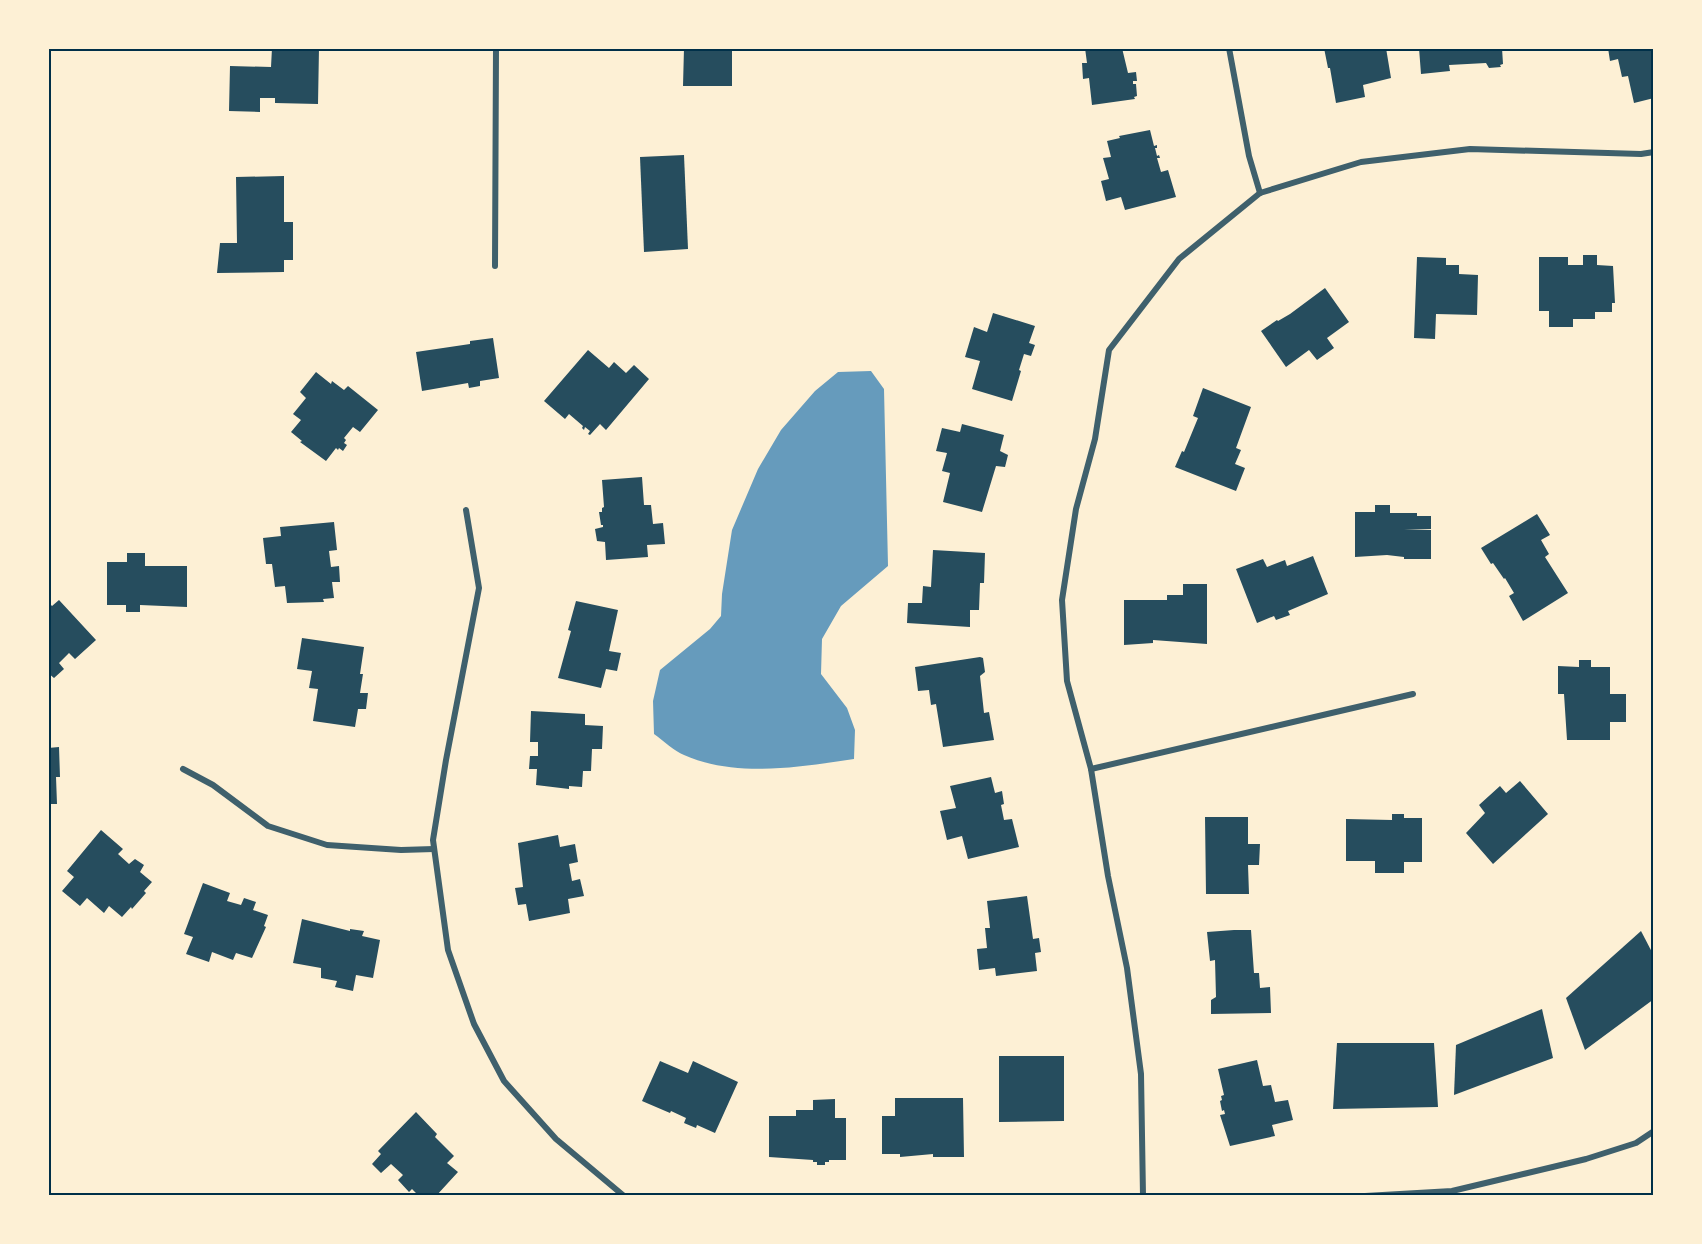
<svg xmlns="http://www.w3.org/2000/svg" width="1702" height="1244" font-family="'Titillium Web',sans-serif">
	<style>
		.water { fill: #669bbc }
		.building { fill: #264d5e }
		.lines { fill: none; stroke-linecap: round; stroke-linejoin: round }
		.minor { stroke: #3f606c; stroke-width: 6 }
		.neatline { fill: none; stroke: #003049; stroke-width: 2 }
	</style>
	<rect width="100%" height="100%" fill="#fdf0d5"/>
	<path class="water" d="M 871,371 L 884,389 L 888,566 L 841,606 L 822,639 L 821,674 L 847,708 L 855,730 L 854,759 C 800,767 736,778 684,755 C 674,751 664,741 654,734 L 653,701 L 660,670 L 710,629 L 721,616 L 722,594 L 732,530 L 758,469 L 781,430 L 815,391 L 838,372 Z"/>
	<g class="building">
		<polygon points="272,48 319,48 318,104 275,103 275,98 260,98 260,112 229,111 230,66 271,67"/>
		<polygon points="684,48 749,48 749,51 732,51 732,86 683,86"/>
		<polygon points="1085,48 1122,48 1128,73 1136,72 1137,81 1133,81 1133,84 1136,84 1137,96 1134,97 1135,99 1092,105 1089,78 1083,79 1082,63 1087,63"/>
		<polygon points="1324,48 1386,48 1391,78 1363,85 1365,97 1336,103 1330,68 1328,68"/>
		<polygon points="1419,48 1502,48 1503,64 1500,65 1501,67 1489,68 1486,63 1449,65 1450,71 1421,74"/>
		<polygon points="1608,48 1654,48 1654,98 1634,103 1628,76 1622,77 1618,59 1610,61"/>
		<polygon points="1150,130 1154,146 1157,145 1157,148 1155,148 1157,156 1159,155 1160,158 1157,158 1161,172 1168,170 1176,197 1125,210 1121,197 1106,201 1101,181 1109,179 1103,158 1111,157 1107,141 1120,138 1119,136"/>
		<polygon points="684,155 688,249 644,252 640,157"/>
		<polygon points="284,176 284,222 293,222 293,260 284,260 284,272 217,273 220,243 237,243 236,177"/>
		<polygon points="1583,255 1597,255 1597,265 1613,266 1615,303 1612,303 1612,312 1595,312 1595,319 1573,319 1573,327 1549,327 1549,311 1539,311 1539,257 1568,257 1568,265 1583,265"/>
		<polygon points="1417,257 1446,258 1446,265 1459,265 1459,274 1478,275 1477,315 1436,314 1435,339 1414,338"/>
		<polygon points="1325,288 1349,322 1327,338 1334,348 1317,360 1309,350 1286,367 1261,331 1277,320 1278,321 1290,314"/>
		<polygon points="993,313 1035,326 1029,343 1035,345 1031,356 1024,354 1019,370 1021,371 1012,401 972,389 980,361 965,357 974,327 987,332"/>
		<polygon points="493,338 499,378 480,381 480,386 469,388 468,383 422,391 416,352 470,344 470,341"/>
		<polygon points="588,350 609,368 614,362 626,373 634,365 649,379 606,430 600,424 590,435 588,434 590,431 585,427 584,430 582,428 583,426 569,414 565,419 544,401"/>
		<polygon points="316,372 331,384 332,381 344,390 348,386 378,410 360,432 353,427 344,438 346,440 344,443 347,445 343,451 339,448 338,450 336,448 326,461 300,442 302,441 291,432 301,420 293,414 306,398 300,392"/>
		<polygon points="1203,388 1251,407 1236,448 1241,450 1235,464 1245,468 1236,491 1175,467 1182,451 1184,452 1198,418 1193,416"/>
		<polygon points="962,424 1004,435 1000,451 1008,455 1005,467 996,466 982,512 943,502 950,473 942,471 947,453 936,451 942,428 960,432"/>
		<polygon points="642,477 644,505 651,505 653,524 663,523 665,544 647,545 648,557 606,560 605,542 597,541 595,529 603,527 603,525 601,525 599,512 602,512 602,508 604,507 602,480"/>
		<polygon points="1375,505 1390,505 1390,513 1417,513 1417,516 1431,516 1431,529 1404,529 1431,530 1431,559 1404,559 1404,557 1387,555 1355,557 1355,512 1375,512"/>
		<polygon points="1537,514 1550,535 1541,540 1549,554 1545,557 1568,593 1523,621 1509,596 1514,593 1505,578 1504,579 1493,563 1491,564 1481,548"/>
		<polygon points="334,522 337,550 329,551 331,567 339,566 340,582 332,582 334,598 323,599 324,602 287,603 285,586 275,587 272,564 266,564 263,538 281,536 280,527"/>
		<polygon points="933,550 985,553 984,583 980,583 979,610 970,610 970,627 907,623 908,603 922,603 923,586 931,587"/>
		<polygon points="127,553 145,553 145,566 187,566 187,607 140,605 140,612 126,612 126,605 107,605 107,562 127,562"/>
		<polygon points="1313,556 1328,594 1288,611 1290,615 1276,620 1274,616 1257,623 1236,569 1263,559 1267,567 1285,560 1287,566"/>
		<polygon points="1183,584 1207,584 1207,644 1153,640 1153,643 1124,645 1124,600 1167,600 1167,595 1183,595"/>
		<polygon points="59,600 96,640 75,659 69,653 59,663 64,669 54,678 48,673 48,602 52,606"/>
		<polygon points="576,601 618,610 609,651 621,653 617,671 606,669 601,688 558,678 571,631 568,630"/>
		<polygon points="302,638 364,647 360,674 363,674 360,693 368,693 366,709 358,709 355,727 313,721 318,689 309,688 312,671 297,669"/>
		<polygon points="980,657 983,658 985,672 980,676 984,713 989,712 994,740 943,747 936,704 931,705 929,690 918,691 915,667"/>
		<polygon points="1579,660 1591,660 1591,667 1610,667 1610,694 1626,694 1626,722 1610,722 1610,740 1567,740 1564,694 1558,694 1558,666 1579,667"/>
		<polygon points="531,711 585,714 585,725 603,726 602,749 592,749 591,771 583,771 582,787 569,786 569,789 536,785 537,769 529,769 530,756 538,756 538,742 530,742"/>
		<polygon points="59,747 60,777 56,777 57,804 48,804 48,748"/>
		<polygon points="991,777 995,793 1002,791 1004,804 1001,805 1004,820 1012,819 1019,847 968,859 962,836 947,840 940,811 956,808 950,786"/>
		<polygon points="1520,781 1548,814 1493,864 1466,833 1485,813 1479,805 1500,786 1506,793"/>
		<polygon points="1392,814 1404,814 1404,818 1422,818 1422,862 1404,862 1404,873 1375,873 1375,861 1346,861 1346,819 1392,820"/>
		<polygon points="1205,817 1248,817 1248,844 1260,844 1259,865 1248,865 1249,894 1206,894"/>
		<polygon points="101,830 123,849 118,854 129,864 135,859 144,865 140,872 152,882 144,891 146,893 132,909 131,907 122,917 109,906 104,913 87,898 80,906 62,891 74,877 67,871"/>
		<polygon points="558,835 560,847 575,844 578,862 569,864 572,881 580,879 584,896 568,899 570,913 529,921 526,904 518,905 515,888 523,887 518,843"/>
		<polygon points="203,883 230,893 227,901 241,905 244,898 256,902 253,910 268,915 264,926 266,927 252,958 236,953 233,960 212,952 209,962 186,954 193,937 184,934"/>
		<polygon points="1027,896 1033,939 1039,938 1041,952 1035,953 1037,971 996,976 995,968 979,970 977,949 987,948 985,928 990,928 987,901"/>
		<polygon points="302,919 350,931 350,929 364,931 362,936 380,940 373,978 356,975 353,991 335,987 337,981 321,978 321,968 293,963"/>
		<polygon points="1234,930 1251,930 1254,973 1259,973 1260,988 1270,987 1271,1013 1211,1014 1211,1000 1216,997 1215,960 1210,961 1207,932"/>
		<polygon points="1641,931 1654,956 1654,999 1585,1050 1566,998"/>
		<polygon points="1542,1009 1553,1058 1454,1095 1456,1045"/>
		<polygon points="1337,1043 1434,1043 1438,1107 1333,1109"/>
		<polygon points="999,1056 1064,1056 1064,1121 999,1122"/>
		<polygon points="1257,1060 1263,1086 1271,1085 1275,1102 1288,1100 1293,1120 1272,1125 1275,1136 1230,1146 1220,1115 1225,1114 1224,1110 1222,1111 1220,1101 1222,1100 1221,1096 1224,1095 1218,1069"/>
		<polygon points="660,1061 688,1073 693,1061 738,1082 715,1133 697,1125 696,1128 684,1123 686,1118 671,1111 670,1113 642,1101"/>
		<polygon points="895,1098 963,1098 964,1157 933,1157 933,1154 900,1157 900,1154 882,1154 882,1116 895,1116"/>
		<polygon points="835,1099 835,1118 846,1118 846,1160 829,1160 829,1162 825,1162 825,1165 817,1165 817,1162 813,1162 813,1160 769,1157 769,1116 796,1116 796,1110 813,1110 813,1100"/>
		<polygon points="416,1112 437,1134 435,1137 454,1156 447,1163 458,1172 436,1196 419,1196 412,1189 409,1192 398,1180 403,1175 391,1164 381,1173 372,1164 381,1154 378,1151"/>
	</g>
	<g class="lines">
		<g class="minor">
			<polyline points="1229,48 1249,156 1260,193"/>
			<polyline points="495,266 496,48"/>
			<polyline points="466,510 479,588 446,760 433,840 448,950 474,1024 504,1081 556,1139 624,1196"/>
			<polyline points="183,769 213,785 268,826 327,845 401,850 434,849"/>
			<polyline points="1091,769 1413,694"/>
			<polyline points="1143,1196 1141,1074 1127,968 1108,876 1091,769 1067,681 1062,600 1076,509 1095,439 1109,350 1179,259 1260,193 1361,162 1470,149 1641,154 1654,152"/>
			<polyline points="1365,1196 1452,1191 1586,1159 1636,1143 1654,1131"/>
		</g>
	</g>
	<rect width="1702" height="1244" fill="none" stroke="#fdf0d5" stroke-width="99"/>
	<rect x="50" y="50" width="1602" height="1144" class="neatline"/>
</svg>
